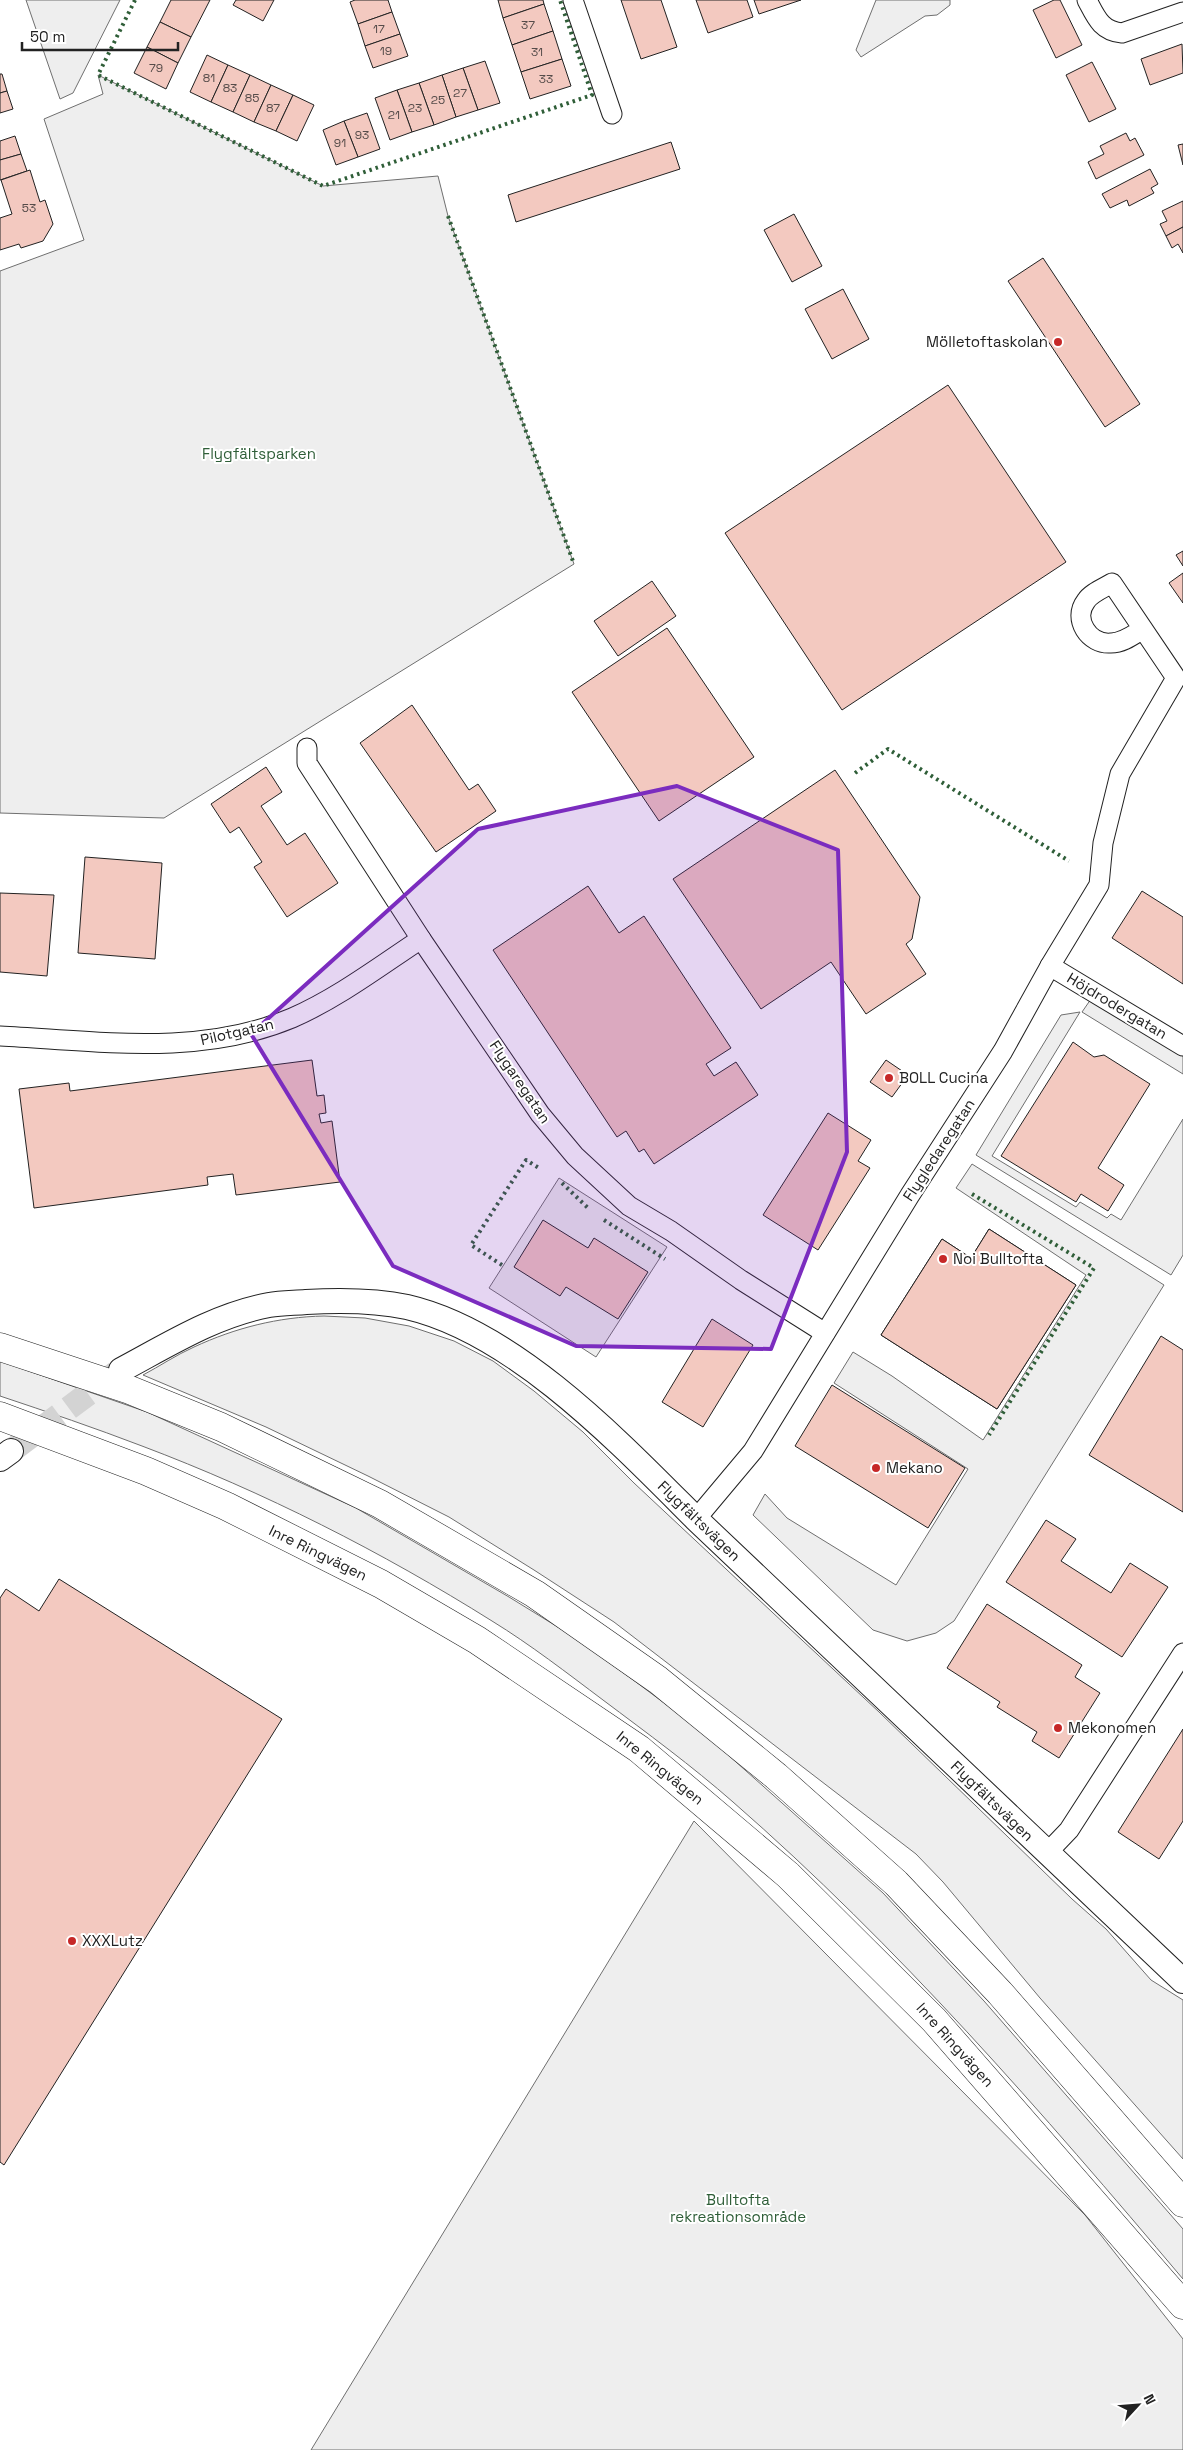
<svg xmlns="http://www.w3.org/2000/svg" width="1183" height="2450" font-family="'Space Grotesk',sans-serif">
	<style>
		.green { fill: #eee; stroke: #6f6f6f }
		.building { fill: #f3c9c0; stroke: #222 }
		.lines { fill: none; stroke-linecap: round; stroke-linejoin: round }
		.tertiary-tunnel { stroke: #d3d3d3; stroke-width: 24; stroke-dasharray: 24 12; stroke-linecap: butt }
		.minor-casing { stroke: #222; stroke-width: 21 }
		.tertiary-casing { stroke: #222; stroke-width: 26 }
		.motorway-casing { stroke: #222; stroke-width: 29 }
		.minor { stroke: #fff; stroke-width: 19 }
		.tertiary { stroke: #fff; stroke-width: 24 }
		.motorway { stroke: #fff; stroke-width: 28 }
		.hedge { stroke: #2f5e38; stroke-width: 4; stroke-dasharray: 2.5 4; stroke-linecap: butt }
		.marked { fill: #7b2cbf; fill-opacity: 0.2; stroke: #7b2cbf; stroke-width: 4; stroke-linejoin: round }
		.poi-dot { fill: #c62828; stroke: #fff; stroke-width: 2 }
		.labels { text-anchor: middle; stroke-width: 4; stroke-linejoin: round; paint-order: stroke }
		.number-label { font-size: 12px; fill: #564c4a }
		.poi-label { font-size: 15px; fill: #222; stroke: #fff; text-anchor: start }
		.park-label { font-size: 15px; fill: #2f5e38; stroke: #fff }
		.street-label { font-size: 15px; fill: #222; stroke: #fff }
	</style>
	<rect width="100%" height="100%" fill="#fff"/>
	<g class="green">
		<polygon points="26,0 120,0 73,93 60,99"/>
		<polygon points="876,0 950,0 950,5 937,15 925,16 861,57 856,50"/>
		<polygon points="98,75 323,186 438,176 448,216 574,564 164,818 0,813 0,271 84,240 44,119 103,94"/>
		<polygon points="1091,999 1183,1056 1183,1074 1082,1012"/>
		<polygon points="1080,1012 992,1156 1076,1207 1080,1202 1107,1218 1111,1214 1121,1220 1183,1119 1183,1255 1171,1275 976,1155 1061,1015"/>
		<polygon points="972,1164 1164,1285 954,1621 936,1633 907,1641 873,1630 753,1515 765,1494 787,1518 896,1585 968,1469 834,1383 853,1352 892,1376 983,1440 1086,1275 956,1188"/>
		<polygon points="559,1178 667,1247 596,1357 489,1288"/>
		<path d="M 324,1316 L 365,1318 L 409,1326 L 454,1341 L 493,1361 L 534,1391 L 583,1432 L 634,1483 L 879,1712 L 1072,1899 L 1106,1929 L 1151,1980 L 1183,2000 L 1183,2159 L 1040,1998 L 943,1882 L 916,1854 L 614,1622 L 534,1570 L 449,1517 L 368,1476 L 266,1427 L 143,1375 C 160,1366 176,1355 194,1347 C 235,1328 278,1317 324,1316 Z"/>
		<path d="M 0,1361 L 147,1412 L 356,1508 L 509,1597 L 574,1637 L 636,1682 L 699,1729 L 883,1893 L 984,2001 L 1183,2229 L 1183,2279 C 1042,2112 898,1946 733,1802 C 692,1766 647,1733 603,1700 C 567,1673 531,1645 492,1621 C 382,1552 264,1492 142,1446 C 95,1428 48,1412 0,1396 Z"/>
		<polygon points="694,1821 1085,2215 1183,2339 1183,2450 311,2450"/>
	</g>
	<g class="building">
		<polygon points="171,0 210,0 191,37 160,22"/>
		<polygon points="236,0 274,0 263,21 233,5"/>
		<polygon points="355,0 388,0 392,12 358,24 350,2"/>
		<polygon points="498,0 543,0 544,4 503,18"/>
		<polygon points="621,0 661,0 677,47 641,59"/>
		<polygon points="696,0 747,0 753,17 708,33"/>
		<polygon points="754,0 801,0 759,14"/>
		<polygon points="1054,0 1060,0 1082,45 1056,58 1033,10"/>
		<polygon points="544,4 553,31 512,45 503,18"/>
		<polygon points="392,12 400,34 365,46 358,24"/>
		<polygon points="160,22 191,37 178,63 147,47"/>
		<polygon points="553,31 562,59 521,72 512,45"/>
		<polygon points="400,34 408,56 373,68 365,46"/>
		<polygon points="1182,44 1183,73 1150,85 1141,59"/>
		<polygon points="147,47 178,63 166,89 134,73"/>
		<polygon points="207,55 228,65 211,102 190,92"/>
		<polygon points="562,59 571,86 530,99 521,72"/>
		<polygon points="485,61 500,103 478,110 463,68"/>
		<polygon points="1092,62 1116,109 1089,122 1066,75"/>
		<polygon points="228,65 250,75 233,112 211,102"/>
		<polygon points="463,68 478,110 456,117 442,75"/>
		<polygon points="0,74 2,74 7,91 0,93"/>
		<polygon points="250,75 271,85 254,122 233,112"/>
		<polygon points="442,75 456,117 434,125 419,83"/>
		<polygon points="419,83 434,125 412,132 397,90"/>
		<polygon points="271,85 293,95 276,131 254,122"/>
		<polygon points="397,90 412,132 390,140 375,98"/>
		<polygon points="7,91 13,109 0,113 0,93"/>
		<polygon points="293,95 314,105 297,141 276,131"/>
		<polygon points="367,113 380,149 358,157 344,121"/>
		<polygon points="344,121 358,157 336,165 323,130"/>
		<polygon points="1126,133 1130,141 1135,138 1144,155 1096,179 1088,162 1104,154 1100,146"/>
		<polygon points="15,136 21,154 0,160 0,141"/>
		<polygon points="671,142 680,169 516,222 508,195"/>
		<polygon points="1183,144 1183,165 1178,145"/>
		<polygon points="21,154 27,171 0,180 0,160"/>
		<polygon points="1150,169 1158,184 1151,188 1154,193 1129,206 1127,200 1110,208 1102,194"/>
		<polygon points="30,170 40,202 45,200 53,224 43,241 21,248 19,244 0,250 0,218 12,214 1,180"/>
		<polygon points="1183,201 1183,227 1166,236 1160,224 1167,221 1162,211"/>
		<polygon points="794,214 822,266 792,282 764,230"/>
		<polygon points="1183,227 1183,253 1178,244 1172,248 1166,236"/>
		<polygon points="1043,258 1140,404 1105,427 1008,281"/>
		<polygon points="843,289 869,339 832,359 805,309"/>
		<polygon points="948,385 1066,562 842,710 725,533"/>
		<polygon points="1183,551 1183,566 1176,555"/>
		<polygon points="1183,573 1183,603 1169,583"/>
		<polygon points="652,581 676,616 618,656 594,621"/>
		<polygon points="667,628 754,757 659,821 572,692"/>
		<polygon points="412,705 469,790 478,784 496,811 436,852 360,743"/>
		<polygon points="266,767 282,792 261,806 287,845 305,833 338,883 287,917 254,867 262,862 239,827 230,833 211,804"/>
		<polygon points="835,770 920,897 912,939 906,944 926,974 866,1014 831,962 761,1009 673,879"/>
		<polygon points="85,857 162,863 155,959 78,953"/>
		<polygon points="588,886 619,933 644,916 731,1048 706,1064 714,1076 736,1062 758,1095 654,1164 644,1149 639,1152 626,1131 617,1137 493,950"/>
		<polygon points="1142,891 1183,917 1183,984 1112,938"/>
		<polygon points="0,893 54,895 47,976 0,972"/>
		<polygon points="1073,1042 1094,1057 1104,1055 1150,1084 1098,1168 1124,1185 1108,1211 1081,1194 1076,1202 1001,1156"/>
		<polygon points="312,1060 317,1096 324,1095 326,1113 319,1114 321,1123 332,1121 340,1182 236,1195 233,1174 207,1177 208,1185 34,1208 19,1089 69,1083 70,1091"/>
		<polygon points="886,1060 908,1075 892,1097 870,1082"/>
		<polygon points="828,1113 871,1140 858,1161 870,1168 818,1250 763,1215"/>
		<polygon points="543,1220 588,1248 594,1238 648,1272 618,1319 566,1287 560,1296 514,1267"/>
		<polygon points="989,1229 1076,1285 997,1409 881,1335 942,1239 971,1258"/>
		<polygon points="989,1229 1076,1285 997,1409 881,1335 942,1239 971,1258"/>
		<polygon points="712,1319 753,1345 703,1427 662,1402"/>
		<polygon points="1161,1336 1183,1350 1183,1512 1089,1455"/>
		<polygon points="832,1385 965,1468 928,1528 795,1446"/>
		<polygon points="1046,1520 1076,1539 1061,1561 1111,1593 1130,1563 1168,1587 1122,1657 1006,1582"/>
		<polygon points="59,1579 282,1719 4,2165 0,2162 0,1598 6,1589 39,1611"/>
		<polygon points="987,1604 1082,1665 1075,1677 1100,1693 1059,1758 1032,1741 1037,1732 997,1707 1000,1702 947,1668"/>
		<polygon points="1183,1729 1183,1821 1159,1859 1118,1832"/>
	</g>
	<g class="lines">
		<polyline class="tertiary-tunnel" points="11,1451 116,1373"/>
		<g class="minor-casing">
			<g id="minor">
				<polyline points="573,0 612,114"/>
				<path d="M 1087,0 C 1096,17 1101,31 1122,33 L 1183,12"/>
				<polyline points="307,748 307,763 421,939 540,1114 575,1156 629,1206 671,1231 741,1280 825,1333"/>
				<polyline points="1050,966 1183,1046"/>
				<path d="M 0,1036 C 98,1041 199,1057 292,1018 C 338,998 380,966 421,939"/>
				<path d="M 696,1519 L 753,1451 L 910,1195 L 1003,1051 L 1050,966 L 1099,885 L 1103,843 L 1120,774 L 1176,678 L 1112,583 C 1104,588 1091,593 1086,601 C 1072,619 1089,645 1111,643 C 1123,643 1133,635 1143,629"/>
				<polyline points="1047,1853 1069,1830 1183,1653"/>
			</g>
		</g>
		<g class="tertiary-casing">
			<g id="tertiary">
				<path d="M 121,1370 C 168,1345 215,1315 269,1305 C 281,1303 294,1303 306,1302 C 340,1300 374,1300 407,1307 C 515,1332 620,1443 696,1519 L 1183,1981"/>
				<polyline points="0,1459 11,1451"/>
			</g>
		</g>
		<g class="motorway-casing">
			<g id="motorway">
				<polyline points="0,1347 130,1390 221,1427 380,1504 535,1594 658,1680 776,1776 896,1883 1000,1993 1183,2203"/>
				<polyline points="0,1416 146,1471 226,1506 381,1584 477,1640 639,1749 788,1875 934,2020 1183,2305"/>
			</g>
		</g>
		<use href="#minor" class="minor"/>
		<use href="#tertiary" class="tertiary"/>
		<use href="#motorway" class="motorway"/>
		<g class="hedge">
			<polyline points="135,0 98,75 323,186 592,95 560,0"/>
			<polyline points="448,216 574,564"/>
			<polyline points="855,773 888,749 1069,861"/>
			<polyline points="562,1183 589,1209"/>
			<polyline points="972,1194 1094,1268 989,1435"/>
			<polyline points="604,1220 665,1259"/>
			<polyline points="502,1265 471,1245 526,1160 539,1168"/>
		</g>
	</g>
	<path class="marked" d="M 677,786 L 838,850 L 847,1152 L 771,1349 L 576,1346 L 393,1266 L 251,1034 L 478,829 Z"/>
	<g class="poi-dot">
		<circle cx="1058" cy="342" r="5"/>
		<circle cx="889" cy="1078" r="5"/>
		<circle cx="943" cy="1259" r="5"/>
		<circle cx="876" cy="1468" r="5"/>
		<circle cx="1058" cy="1728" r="5"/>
		<circle cx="72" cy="1941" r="5"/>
	</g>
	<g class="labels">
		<g class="number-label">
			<text x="528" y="29">37</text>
			<text x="379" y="33">17</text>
			<text x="386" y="55">19</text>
			<text x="537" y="56">31</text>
			<text x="156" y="72">79</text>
			<text x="209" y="82">81</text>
			<text x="546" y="83">33</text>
			<text x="230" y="92">83</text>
			<text x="460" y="97">27</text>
			<text x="252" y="102">85</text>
			<text x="438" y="104">25</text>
			<text x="273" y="112">87</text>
			<text x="415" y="112">23</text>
			<text x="394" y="119">21</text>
			<text x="362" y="139">93</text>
			<text x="340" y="147">91</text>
			<text x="29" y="212">53</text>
		</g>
		<g class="poi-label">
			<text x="1048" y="347" text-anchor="end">Mölletoftaskolan</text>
			<text x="899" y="1083">BOLL Cucina</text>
			<text x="953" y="1264">Noi Bulltofta</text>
			<text x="886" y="1473">Mekano</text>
			<text x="1068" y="1733">Mekonomen</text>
			<text x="82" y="1946">XXXLutz</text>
		</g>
		<g class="park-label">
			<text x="259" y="459">Flygfältsparken</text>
			<text x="738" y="2205">Bulltofta<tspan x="738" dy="17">rekreationsområde</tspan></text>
		</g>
		<g class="street-label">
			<text transform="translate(1117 1006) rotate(31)" y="5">Höjdrodergatan</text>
			<text transform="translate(237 1032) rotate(-13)" y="5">Pilotgatan</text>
			<text transform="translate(520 1082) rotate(56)" y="5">Flygaregatan</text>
			<text transform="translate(939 1150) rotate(-57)" y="5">Flygledaregatan</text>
			<text transform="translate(699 1521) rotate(44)" y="5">Flygfältsvägen</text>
			<text transform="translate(318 1553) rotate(26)" y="5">Inre Ringvägen</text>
			<text transform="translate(660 1768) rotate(39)" y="5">Inre Ringvägen</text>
			<text transform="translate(992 1801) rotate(44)" y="5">Flygfältsvägen</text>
			<text transform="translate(955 2045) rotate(48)" y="5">Inre Ringvägen</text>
		</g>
	</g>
	<g transform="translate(1138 2405) rotate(64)" stroke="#ffffff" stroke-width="4" paint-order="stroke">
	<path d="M0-4L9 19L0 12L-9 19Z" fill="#222222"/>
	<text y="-8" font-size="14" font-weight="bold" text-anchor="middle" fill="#222222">N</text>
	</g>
	<path d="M22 42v8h156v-8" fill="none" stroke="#222222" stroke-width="2.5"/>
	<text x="30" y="42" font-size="15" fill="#222222" stroke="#ffffff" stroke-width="4" paint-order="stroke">50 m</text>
</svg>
